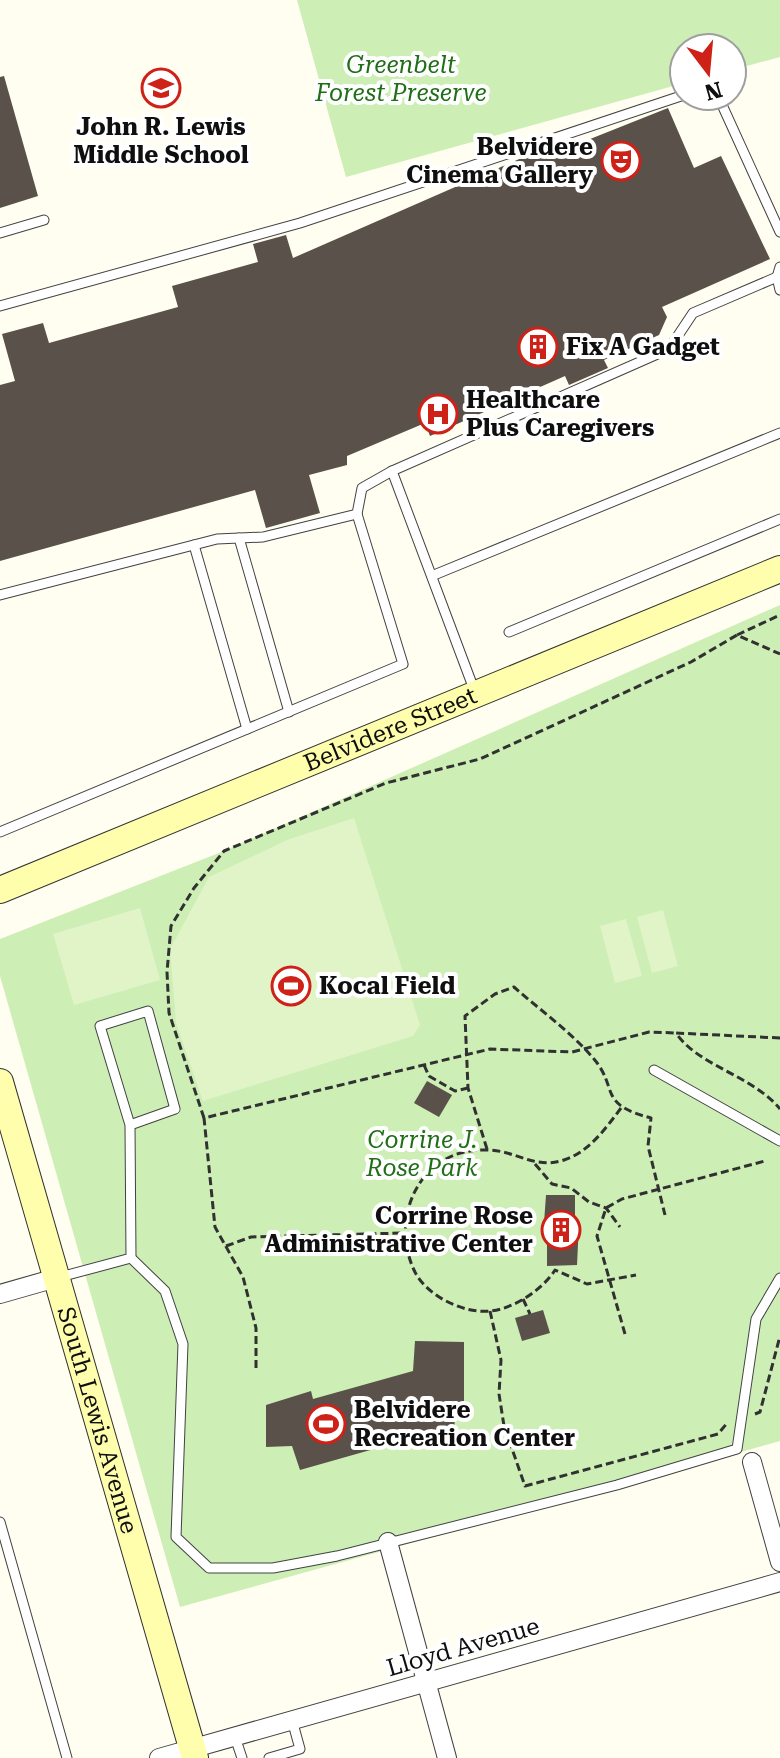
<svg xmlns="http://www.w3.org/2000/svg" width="780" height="1758" font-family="'Roboto Serif',serif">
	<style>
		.green { fill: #cdeeb5 }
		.pitch { fill: #e1f4c8 }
		.building { fill: #59514a }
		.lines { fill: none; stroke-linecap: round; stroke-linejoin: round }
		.lane-casing { stroke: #424242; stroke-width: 11 }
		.street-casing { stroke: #424242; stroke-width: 20 }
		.secondary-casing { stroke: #313131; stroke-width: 28 }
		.path { stroke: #313131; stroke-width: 3; stroke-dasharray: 8 4; stroke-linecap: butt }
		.lane { stroke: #fff; stroke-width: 9 }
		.street { stroke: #fff; stroke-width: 18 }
		.secondary { stroke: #fffeac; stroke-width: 26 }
		.labels { text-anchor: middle; stroke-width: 8; stroke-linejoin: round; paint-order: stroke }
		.park-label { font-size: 24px; font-style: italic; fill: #206e17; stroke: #fff }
		.poi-label { font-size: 24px; font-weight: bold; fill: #0f0f0f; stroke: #fff; text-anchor: start }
		.street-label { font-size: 24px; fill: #0f0f0f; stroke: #fff }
	</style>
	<rect width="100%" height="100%" fill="#fffef1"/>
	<g class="green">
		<polygon points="297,0 780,0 780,57 732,70 732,48 684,48 684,83 346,177"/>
		<polygon points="780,605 780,1441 180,1607 0,976 0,939 224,851"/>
	</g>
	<g class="pitch">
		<polygon points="354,818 420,1025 413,1036 203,1101 176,1023 170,949 209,877 287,840"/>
		<polygon points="140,908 160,980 74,1005 53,934"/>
		<polygon points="663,910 678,966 652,973 637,917"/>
		<polygon points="626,919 642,976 615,983 600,926"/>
	</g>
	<g class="building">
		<polygon points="4,76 38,196 0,208 0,77"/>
		<polygon points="668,108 694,168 721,156 770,259 662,307 667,317 659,335 604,360 608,368 569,385 565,376 430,436 425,423 347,456 347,465 309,475 320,513 266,528 255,490 0,561 0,385 15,381 2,334 43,323 49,343 178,307 172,286 258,262 253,244 286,235 293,258 526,156 568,142 570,147"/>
		<polygon points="427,1081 452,1095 439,1117 414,1103"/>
		<polygon points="546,1195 575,1195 575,1223 579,1223 577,1265 547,1266 547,1237 543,1237"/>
		<polygon points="543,1310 550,1333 522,1341 515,1318"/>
		<polygon points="415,1341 464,1342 464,1407 454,1407 455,1434 407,1434 409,1439 300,1470 292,1446 266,1447 266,1405 311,1391 313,1399 413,1371"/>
	</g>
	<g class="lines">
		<g class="lane-casing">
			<g id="lane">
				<polyline points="718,96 780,232"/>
				<polyline points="0,233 44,220"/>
				<polyline points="780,267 777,277 780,290"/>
				<polyline points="0,306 300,223 684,95"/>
				<polyline points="392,471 475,692"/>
				<polyline points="239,538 289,712"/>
				<polyline points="194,545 247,729"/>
				<polyline points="434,575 780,433"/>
				<polyline points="0,595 217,539 263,537 357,514 362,488 392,471 669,349 693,313 777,277"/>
				<polyline points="509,632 780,519"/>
				<polyline points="0,832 403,664 357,514"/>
				<polyline points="654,1070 780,1141"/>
				<polyline points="131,1258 165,1291 183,1344 176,1537 209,1568 273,1568 337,1556 617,1485 737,1449 756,1319 780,1278"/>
				<polyline points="60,1277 131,1258 130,1125 100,1026 148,1011 175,1109 130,1125"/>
				<polyline points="0,1522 67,1758"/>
				<polyline points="235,1737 242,1758"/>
				<polyline points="269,1758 300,1749 292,1720"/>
			</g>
		</g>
		<g class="street-casing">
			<g id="street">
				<polyline points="0,1294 56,1278"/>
				<polyline points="752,1462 780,1562"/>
				<polyline points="388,1542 447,1758"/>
				<polyline points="159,1758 780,1582"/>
			</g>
		</g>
		<g class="secondary-casing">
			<g id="secondary">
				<path id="s1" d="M 0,890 L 780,569"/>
				<path id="s2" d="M 0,1082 L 195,1758"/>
			</g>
		</g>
		<g class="path">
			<polyline points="737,635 780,615"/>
			<path d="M 780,1038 L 676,1033 C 698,1066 752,1075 780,1109"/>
			<polyline points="424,1065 429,1076 455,1091 468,1088"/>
			<path d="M 621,1108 C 606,1128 589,1152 564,1160 C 535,1170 515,1150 487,1150 C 421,1147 389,1216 414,1270 C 425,1295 463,1314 490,1311 C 514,1309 543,1289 555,1270 L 587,1284 L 636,1275"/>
			<polyline points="204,1118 169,1013 167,972 171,926 194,888 224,851 386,783 480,759 691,662 737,635 780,654"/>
			<path d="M 487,1149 L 468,1088 L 465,1016 L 495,994 L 514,987 C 540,1010 571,1032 594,1059 C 619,1089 597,1104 651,1118 L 648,1146 L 665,1215"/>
			<polyline points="535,1164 552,1184 571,1188 589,1202 606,1208 620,1227"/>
			<polyline points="226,1246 251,1237 403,1233"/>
			<polyline points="523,1299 530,1314"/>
			<polyline points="490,1311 501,1360 499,1394 504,1426 525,1486 718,1434 728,1422"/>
			<polyline points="625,1334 597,1236 606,1208 622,1199 765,1161"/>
			<polyline points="256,1368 256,1328 243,1277 215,1227 204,1118 490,1049 572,1052 649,1032 676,1033"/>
			<polyline points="755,1414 760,1412 780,1336"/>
		</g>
		<use href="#lane" class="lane"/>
		<use href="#street" class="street"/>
		<use href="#secondary" class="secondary"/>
	</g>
	<defs>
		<g id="school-ring" transform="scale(2)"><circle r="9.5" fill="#fff" stroke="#ce2117" stroke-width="1.5"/><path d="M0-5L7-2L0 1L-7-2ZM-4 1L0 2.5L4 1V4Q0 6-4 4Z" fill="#ce2117"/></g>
		<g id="theatre-ring" transform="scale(2)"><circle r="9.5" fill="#fff" stroke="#ce2117" stroke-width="1.5"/><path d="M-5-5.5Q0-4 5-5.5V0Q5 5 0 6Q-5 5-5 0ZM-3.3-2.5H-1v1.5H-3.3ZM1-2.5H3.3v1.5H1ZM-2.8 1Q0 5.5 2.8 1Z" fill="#ce2117"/></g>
		<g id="building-ring" transform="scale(2)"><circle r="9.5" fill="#fff" stroke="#ce2117" stroke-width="1.5"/><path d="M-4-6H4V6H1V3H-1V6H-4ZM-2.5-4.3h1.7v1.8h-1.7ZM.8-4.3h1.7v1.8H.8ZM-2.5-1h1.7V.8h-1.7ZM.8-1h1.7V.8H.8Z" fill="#ce2117"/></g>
		<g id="hospital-ring" transform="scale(2)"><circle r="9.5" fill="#fff" stroke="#ce2117" stroke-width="1.5"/><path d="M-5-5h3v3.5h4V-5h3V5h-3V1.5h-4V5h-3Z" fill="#ce2117"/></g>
		<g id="stadium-ring" transform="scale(2)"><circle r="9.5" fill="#fff" stroke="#ce2117" stroke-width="1.5"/><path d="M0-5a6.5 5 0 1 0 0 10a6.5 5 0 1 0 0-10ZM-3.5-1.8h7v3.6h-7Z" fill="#ce2117"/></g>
	</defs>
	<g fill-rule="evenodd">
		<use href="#school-ring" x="161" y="88"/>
		<use href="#theatre-ring" x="621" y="161"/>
		<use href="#building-ring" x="538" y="347"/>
		<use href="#hospital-ring" x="438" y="414"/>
		<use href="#stadium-ring" x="291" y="986"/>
		<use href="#building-ring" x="561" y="1230"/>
		<use href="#stadium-ring" x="326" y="1424"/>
	</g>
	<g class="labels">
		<g class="park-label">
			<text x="401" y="73">Greenbelt<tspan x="401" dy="28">Forest Preserve</tspan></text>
			<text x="422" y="1148">Corrine J.<tspan x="422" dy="28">Rose Park</tspan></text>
		</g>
		<g class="poi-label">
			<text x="161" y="135" text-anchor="middle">John R. Lewis<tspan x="161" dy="28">Middle School</tspan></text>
			<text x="593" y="155" text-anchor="end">Belvidere<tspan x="593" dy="28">Cinema Gallery</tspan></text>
			<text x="566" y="355">Fix A Gadget</text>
			<text x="466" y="408">Healthcare<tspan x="466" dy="28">Plus Caregivers</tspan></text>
			<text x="319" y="994">Kocal Field</text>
			<text x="533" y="1224" text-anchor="end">Corrine Rose<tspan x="533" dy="28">Administrative Center</tspan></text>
			<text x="354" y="1418">Belvidere<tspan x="354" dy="28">Recreation Center</tspan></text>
		</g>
		<g class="street-label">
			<text dy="8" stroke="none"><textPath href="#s1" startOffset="422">Belvidere Street</textPath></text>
			<text dy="8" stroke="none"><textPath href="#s2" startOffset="352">South Lewis Avenue</textPath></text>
			<text transform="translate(463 1647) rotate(-16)" y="8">Lloyd Avenue</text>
		</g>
	</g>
	<g transform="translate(708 72) rotate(164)"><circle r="38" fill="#ffffff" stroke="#9f9f9f" stroke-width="2"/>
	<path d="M0-6L14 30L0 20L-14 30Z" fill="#ce2117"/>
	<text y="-12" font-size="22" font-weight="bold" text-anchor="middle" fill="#0f0f0f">N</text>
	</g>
</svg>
